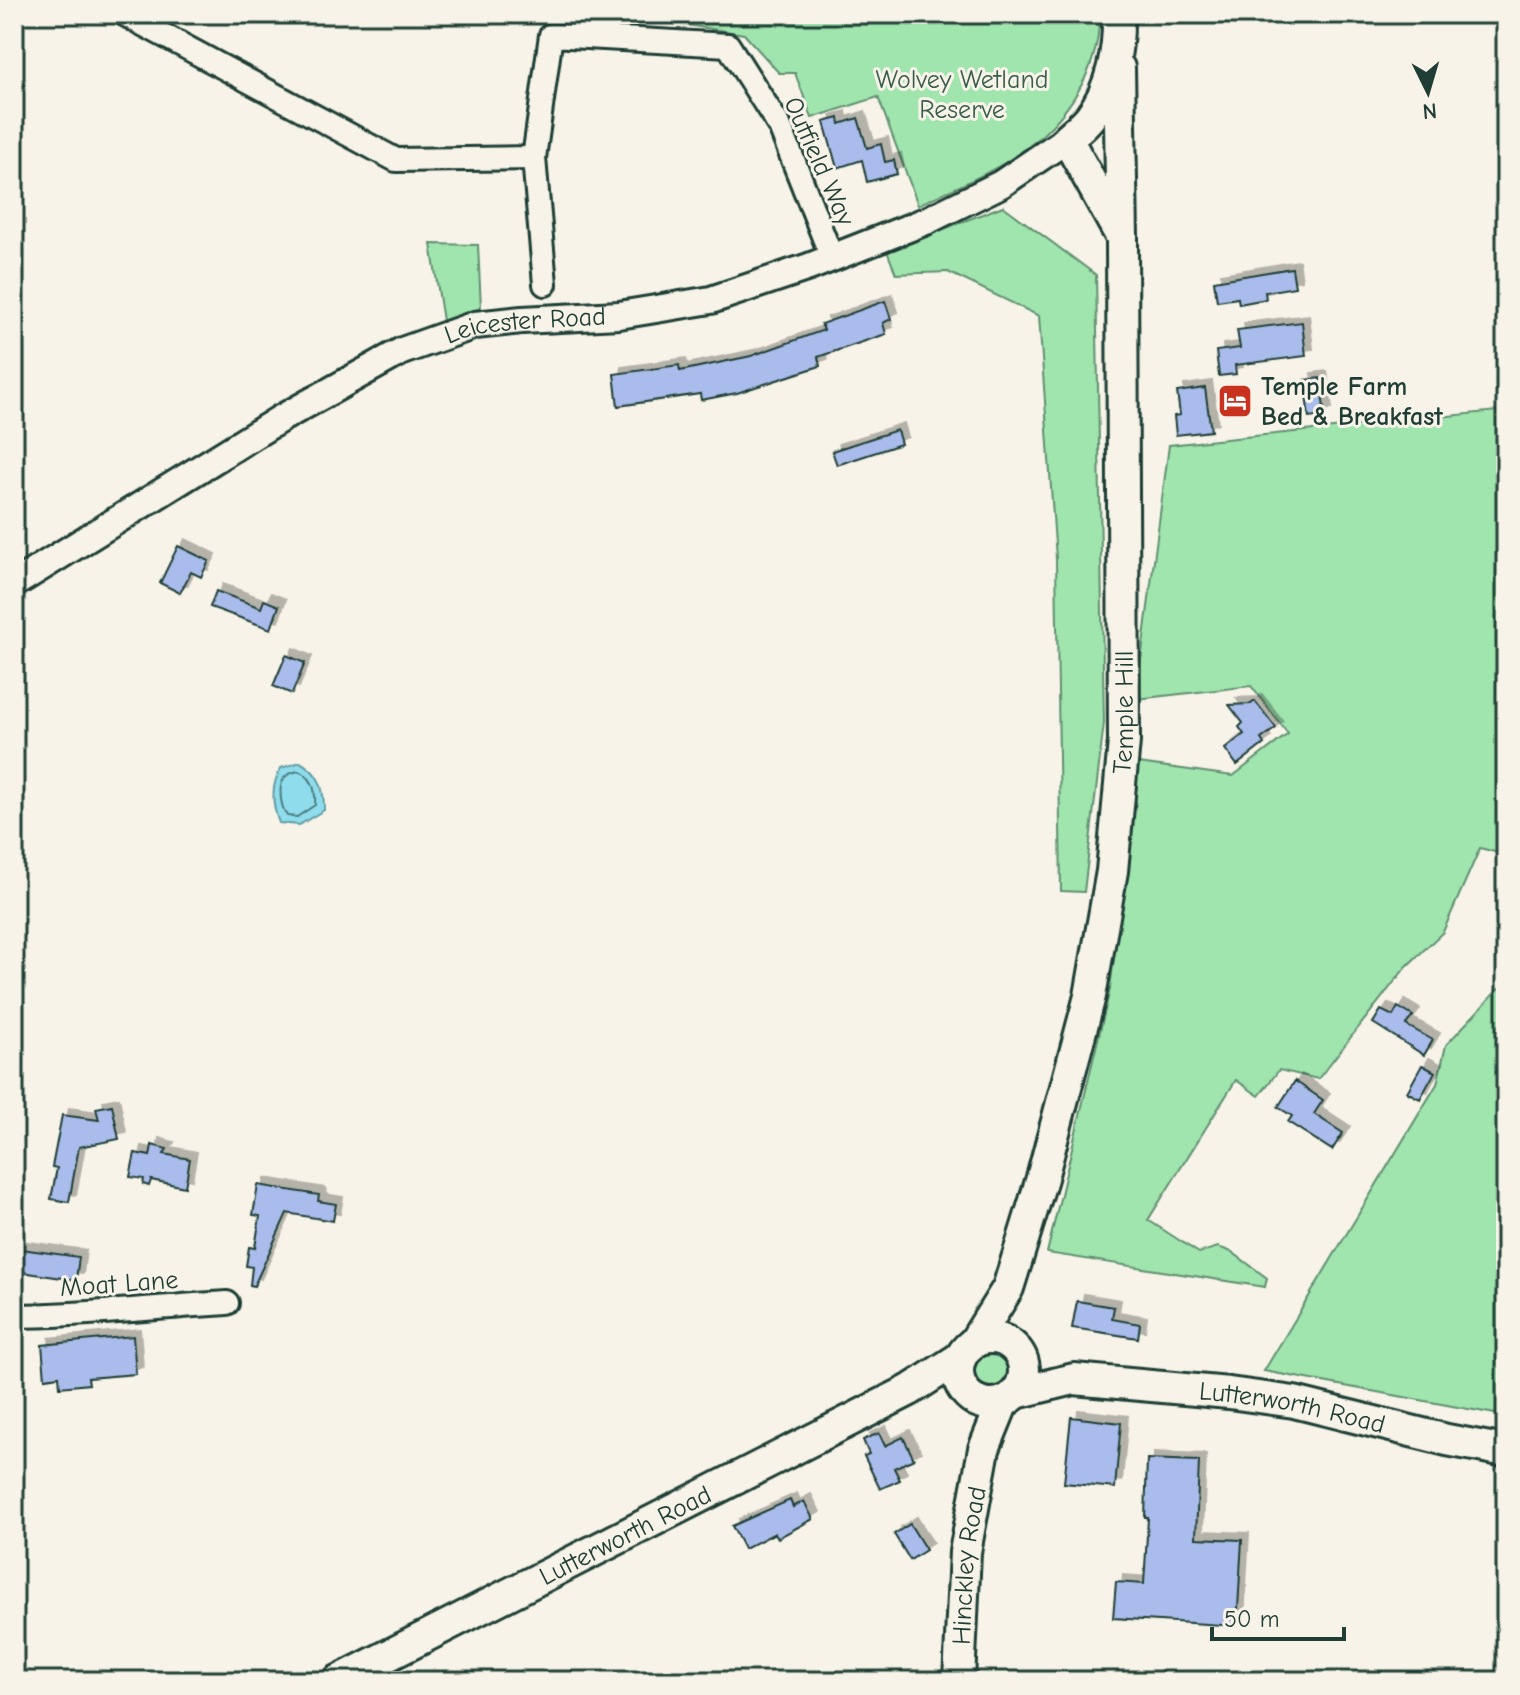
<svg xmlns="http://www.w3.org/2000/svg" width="1520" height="1695" font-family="'Comic Neue',sans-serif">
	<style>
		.green { fill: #a0e4ae; stroke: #609071; stroke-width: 2 }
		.water { fill: #8edcec; stroke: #629ca2; stroke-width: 2 }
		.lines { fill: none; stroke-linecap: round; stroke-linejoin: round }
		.shore { stroke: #4b7d7e; stroke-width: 2 }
		.building { fill: #a9bceb; stroke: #1f3d34; stroke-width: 2; filter: url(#shadow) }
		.minor-casing { stroke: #1f3d34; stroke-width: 28 }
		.tertiary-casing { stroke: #1f3d34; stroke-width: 32 }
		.secondary-casing { stroke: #1f3d34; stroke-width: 36 }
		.minor { stroke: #f7f3e8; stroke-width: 22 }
		.tertiary { stroke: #f7f3e8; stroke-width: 26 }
		.secondary { stroke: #f7f3e8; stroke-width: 30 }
		.labels { text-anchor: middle; stroke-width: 6; stroke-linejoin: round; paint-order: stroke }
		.park-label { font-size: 26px; fill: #395e4c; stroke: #f7f3e8 }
		.street-label { font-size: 26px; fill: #1f3d34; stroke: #f7f3e8 }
		.poi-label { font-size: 26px; font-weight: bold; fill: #1f3d34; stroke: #f7f3e8; text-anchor: start }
	</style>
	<defs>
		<filter id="shadow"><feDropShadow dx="7" dy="-7" stdDeviation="0" flood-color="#0004"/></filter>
	</defs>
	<rect width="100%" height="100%" fill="#f7f3e8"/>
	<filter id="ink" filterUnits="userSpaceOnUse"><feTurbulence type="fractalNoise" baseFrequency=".0125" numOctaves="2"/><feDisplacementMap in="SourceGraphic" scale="16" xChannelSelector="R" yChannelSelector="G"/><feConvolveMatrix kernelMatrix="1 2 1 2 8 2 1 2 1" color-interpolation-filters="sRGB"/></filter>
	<g filter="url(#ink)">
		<g class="green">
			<path d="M 616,14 L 1099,14 C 1101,76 1058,131 1006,162 C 978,179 947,191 918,205 L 878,97 L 812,118 L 795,73 L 779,73 L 744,34 Z"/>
			<polygon points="1003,206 1096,275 1104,723 1084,892 1061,891 1056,559 1039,316 948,272 896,274 887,251"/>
			<polygon points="431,244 478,245 481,308 443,321"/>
			<polygon points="1506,410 1506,855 1480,848 1443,932 1406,967 1318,1079 1279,1070 1259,1096 1236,1080 1148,1220 1199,1253 1218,1247 1232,1252 1267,1278 1265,1287 1047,1253 1110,989 1138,763 1233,776 1288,734 1251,686 1136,699 1169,445"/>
			<polygon points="1506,981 1506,1416 1264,1371 1437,1084 1446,1045"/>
			<circle cx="991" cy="1370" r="25"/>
		</g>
		<path class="water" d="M 300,762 C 320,773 324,788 324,810 L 299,825 L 279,823 C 272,805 271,785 281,768 Z"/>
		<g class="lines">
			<path class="shore" d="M 298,771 C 313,776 316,790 315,805 L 297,817 L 287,816 C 281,808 277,786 285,777 C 288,774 294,772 298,771 Z"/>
		</g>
		<g class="building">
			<polygon points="839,118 840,124 858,118 867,148 881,144 885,162 894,160 897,174 867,182 862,160 837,168 824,122"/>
			<polygon points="1292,268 1295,287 1265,292 1266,299 1239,304 1238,298 1217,301 1214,281"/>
			<polygon points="885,301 891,319 883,323 886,334 818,357 820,366 737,393 701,400 700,394 618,406 614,374 679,365 680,371 751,356 824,330 821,324"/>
			<polygon points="1302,322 1306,356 1235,365 1236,374 1219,376 1216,351 1240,348 1237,330"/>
			<polygon points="1320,378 1325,416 1309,418 1304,380"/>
			<polygon points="1205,388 1211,431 1176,435 1174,416 1180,415 1177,392"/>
			<polygon points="897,430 901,444 837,465 832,451"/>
			<polygon points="178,546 209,561 201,577 191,572 180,593 160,583"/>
			<polygon points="216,591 261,608 264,600 279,606 271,629 210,607"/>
			<polygon points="286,655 305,663 292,694 273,686"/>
			<polygon points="1255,701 1276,728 1261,739 1264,744 1237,765 1225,749 1244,734 1239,727 1243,723 1229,705 1251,704"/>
			<polygon points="1398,1007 1413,1016 1406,1025 1433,1040 1424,1055 1373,1023 1381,1010 1393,1016"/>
			<polygon points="1422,1065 1435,1072 1420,1099 1407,1092"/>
			<polygon points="1295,1081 1323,1100 1314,1114 1343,1133 1332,1150 1288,1122 1292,1116 1278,1107"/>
			<polygon points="112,1105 119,1139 79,1147 69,1202 51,1199 57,1168 52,1167 62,1115 99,1120 96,1108"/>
			<polygon points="152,1145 167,1149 164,1154 190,1159 185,1187 151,1180 149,1186 143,1184 144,1179 130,1177 135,1153 150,1156"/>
			<polygon points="258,1185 319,1195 318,1201 336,1204 333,1221 287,1213 254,1286 250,1285 252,1267 246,1266 249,1247 255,1248 260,1216 253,1215"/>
			<polygon points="14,1248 79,1257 76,1280 14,1271"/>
			<polygon points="1077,1301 1114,1307 1112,1319 1140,1324 1138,1338 1072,1328"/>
			<polygon points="133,1336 136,1374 88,1378 89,1384 60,1387 59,1376 45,1378 42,1345"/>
			<polygon points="1071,1417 1121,1423 1115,1488 1064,1483"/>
			<polygon points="879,1433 885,1446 903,1437 914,1459 894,1468 900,1480 880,1489 864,1456 869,1454 863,1440"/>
			<polygon points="1147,1459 1199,1461 1196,1538 1242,1540 1237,1626 1113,1618 1116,1582 1144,1584 1148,1518 1145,1518"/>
			<polygon points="790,1500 793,1507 804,1501 813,1519 778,1538 775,1533 744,1549 732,1526"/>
			<polygon points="910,1524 926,1550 910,1560 894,1534"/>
		</g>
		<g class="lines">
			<g class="minor-casing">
				<g id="minor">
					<polyline points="124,14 396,160 534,158"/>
					<polyline points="545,284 534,158 551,35 728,45 780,127 832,258"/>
					<path d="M 14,1316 C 85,1316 156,1307 227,1303"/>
				</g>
			</g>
			<g class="tertiary-casing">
				<g id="tertiary">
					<path id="s1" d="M 14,584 L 280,419 L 402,351 L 475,325 L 522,320 L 619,315 L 711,300 L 809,267 L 926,221 L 1001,184 L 1067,139"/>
				</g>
			</g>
			<g class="secondary-casing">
				<g id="secondary">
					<polyline points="1119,68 1122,236"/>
					<circle cx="991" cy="1371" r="33"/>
					<path id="s2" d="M 975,1341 L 1008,1288 L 1018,1256 L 1042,1178 L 1090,996 L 1112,871 L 1124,741 L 1122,238 L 1067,139 C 1074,132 1084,125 1090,117 C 1112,89 1119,49 1118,14"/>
					<path id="s3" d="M 1016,1393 L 1074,1379 L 1229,1393 L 1294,1402 L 1447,1440 L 1506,1451"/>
					<path id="s4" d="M 338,1681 L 910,1390 L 961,1357"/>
					<path id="s5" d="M 959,1681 L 965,1552 L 984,1449 L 1003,1402"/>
				</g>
			</g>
			<use href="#minor" class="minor"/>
			<use href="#tertiary" class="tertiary"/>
			<use href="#secondary" class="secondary"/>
		</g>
	</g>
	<defs>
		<g id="hotel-square" transform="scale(1.8)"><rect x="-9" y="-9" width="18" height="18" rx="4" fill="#c8321e" stroke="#f7f3e8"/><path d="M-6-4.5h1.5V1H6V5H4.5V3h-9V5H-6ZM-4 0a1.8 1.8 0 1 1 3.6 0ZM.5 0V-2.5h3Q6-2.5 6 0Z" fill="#fff"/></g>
	</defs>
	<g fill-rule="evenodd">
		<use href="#hotel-square" x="1235" y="401"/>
	</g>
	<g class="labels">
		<g class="park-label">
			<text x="962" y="88">Wolvey Wetland<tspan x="962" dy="30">Reserve</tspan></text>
		</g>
		<g class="street-label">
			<text transform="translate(820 161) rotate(66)" y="9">Outfield Way</text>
			<text dy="9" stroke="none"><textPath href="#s1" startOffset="580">Leicester Road</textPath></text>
			<text dy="9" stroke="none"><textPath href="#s2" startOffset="652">Temple Hill</textPath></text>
			<text transform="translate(119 1283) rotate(-4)" y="9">Moat Lane</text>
			<text dy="9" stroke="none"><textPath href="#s3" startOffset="280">Lutterworth Road</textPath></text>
			<text dy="9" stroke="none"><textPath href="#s4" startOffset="322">Lutterworth Road</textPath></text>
			<text dy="9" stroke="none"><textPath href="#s5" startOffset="116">Hinckley Road</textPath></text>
		</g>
		<g class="poi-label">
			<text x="1261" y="395">Temple Farm<tspan x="1261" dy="30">Bed &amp; Breakfast</tspan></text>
		</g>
	</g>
	<rect width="1520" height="1695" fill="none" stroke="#f7f3e8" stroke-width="48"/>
	<rect x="24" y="24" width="1472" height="1647" fill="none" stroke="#1f3d34" stroke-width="3" filter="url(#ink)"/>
	<g transform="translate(1428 92) rotate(175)" stroke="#f7f3e8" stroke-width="6" paint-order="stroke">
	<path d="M0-6L14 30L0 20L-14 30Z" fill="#1f3d34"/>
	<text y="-12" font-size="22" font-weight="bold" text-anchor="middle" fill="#1f3d34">N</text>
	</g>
	<path d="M1212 1627v12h132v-12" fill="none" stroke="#1f3d34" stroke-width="4"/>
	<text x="1224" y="1627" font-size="24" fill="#1f3d34" stroke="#f7f3e8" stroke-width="6" paint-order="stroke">50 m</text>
</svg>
